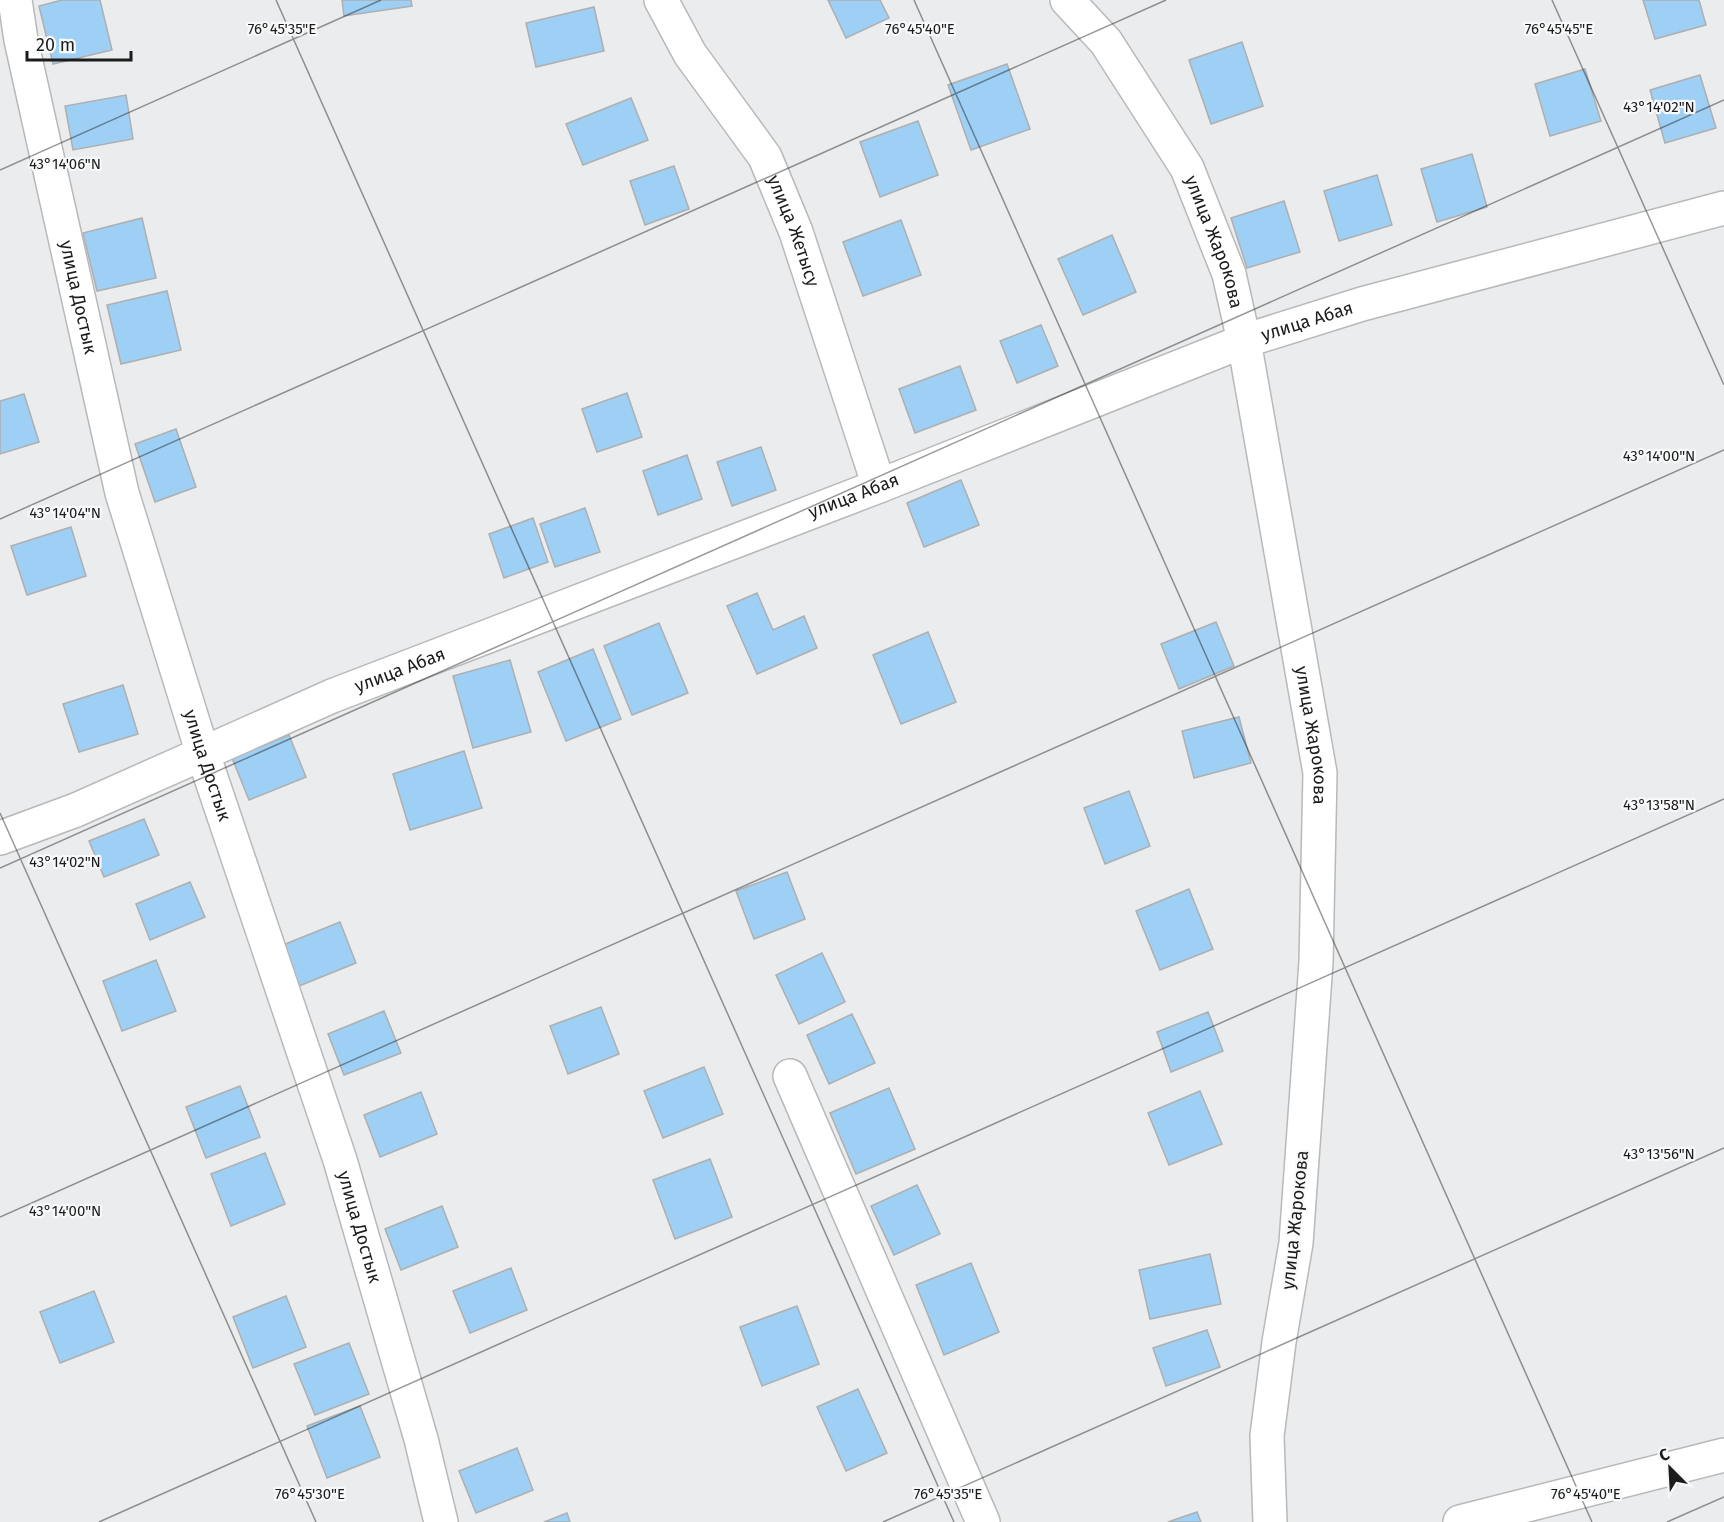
<svg xmlns="http://www.w3.org/2000/svg" width="1724" height="1522" font-family="'Fira Sans',sans-serif">
	<style>
		.building { fill: #9ecff4; stroke: #afafb0; stroke-width: 1.5 }
		.lines { fill: none; stroke-linecap: round; stroke-linejoin: round }
		.minor-casing { stroke: #b8b9ba; stroke-width: 36 }
		.minor { stroke: #fff; stroke-width: 33 }
		.ticks { fill: none; stroke: #1c1c1c; stroke-width: 1.5; stroke-opacity: 0.45 }
		.labels { text-anchor: middle; stroke-width: 4.5; stroke-linejoin: round; paint-order: stroke }
		.street-label { font-size: 18px; fill: #1c1c1c; stroke: #f8f9fa }
		.ticks-label { font-size: 15px; text-anchor: middle; fill: #1c1c1c; stroke: #f8f9fa; stroke-width: 4.5; stroke-linejoin: round; paint-order: stroke }
	</style>
	<rect width="100%" height="100%" fill="#ebeced"/>
	<g class="building">
		<polygon points="62,0 100,0 112,50 53,64 39,6"/>
		<polygon points="342,0 411,0 412,6 344,16"/>
		<polygon points="828,0 880,0 889,18 846,38"/>
		<polygon points="1643,0 1699,0 1706,25 1655,39"/>
		<polygon points="594,7 604,51 536,67 526,23"/>
		<polygon points="1242,42 1263,106 1211,124 1189,60"/>
		<polygon points="1007,64 1030,129 971,150 948,85"/>
		<polygon points="1585,69 1601,121 1550,136 1535,84"/>
		<polygon points="1700,75 1716,128 1665,143 1650,90"/>
		<polygon points="126,95 133,139 73,150 65,106"/>
		<polygon points="631,98 648,140 583,165 566,124"/>
		<polygon points="918,121 938,175 880,197 860,142"/>
		<polygon points="1472,154 1487,207 1437,222 1421,169"/>
		<polygon points="674,166 689,209 645,225 630,181"/>
		<polygon points="1377,175 1392,225 1339,241 1324,191"/>
		<polygon points="1284,201 1300,252 1247,268 1231,218"/>
		<polygon points="142,218 156,278 97,291 83,233"/>
		<polygon points="901,220 921,275 863,296 843,242"/>
		<polygon points="1112,235 1136,292 1083,315 1058,259"/>
		<polygon points="167,291 181,350 121,364 107,305"/>
		<polygon points="1041,325 1058,366 1017,383 1000,341"/>
		<polygon points="960,366 976,410 915,433 899,389"/>
		<polygon points="627,393 642,437 597,452 582,409"/>
		<polygon points="24,394 39,442 0,454 0,401"/>
		<polygon points="176,429 196,487 155,502 135,444"/>
		<polygon points="761,447 776,490 732,506 717,462"/>
		<polygon points="687,455 702,499 658,515 643,471"/>
		<polygon points="961,480 979,525 924,547 907,503"/>
		<polygon points="585,508 600,552 555,567 540,524"/>
		<polygon points="533,518 548,562 504,578 489,534"/>
		<polygon points="71,527 86,576 27,595 11,546"/>
		<polygon points="757,593 773,630 804,616 817,648 757,674 727,606"/>
		<polygon points="1216,622 1234,666 1179,689 1161,644"/>
		<polygon points="659,623 688,693 632,715 604,646"/>
		<polygon points="928,632 956,702 901,724 873,655"/>
		<polygon points="593,649 621,719 566,741 538,672"/>
		<polygon points="510,660 531,732 473,748 453,676"/>
		<polygon points="123,685 138,734 79,752 63,704"/>
		<polygon points="1239,717 1251,763 1194,778 1182,731"/>
		<polygon points="289,735 306,777 249,800 232,758"/>
		<polygon points="464,751 482,808 410,830 393,774"/>
		<polygon points="1129,791 1150,846 1105,864 1084,808"/>
		<polygon points="144,819 159,855 104,877 89,841"/>
		<polygon points="787,872 805,919 754,939 736,891"/>
		<polygon points="190,882 205,917 150,940 136,904"/>
		<polygon points="1189,889 1213,949 1160,970 1136,911"/>
		<polygon points="340,922 356,963 299,986 283,945"/>
		<polygon points="822,953 845,1002 799,1024 776,975"/>
		<polygon points="156,960 176,1011 122,1031 103,981"/>
		<polygon points="601,1007 619,1054 568,1074 550,1026"/>
		<polygon points="384,1011 401,1053 344,1075 328,1034"/>
		<polygon points="1208,1012 1223,1051 1171,1072 1157,1032"/>
		<polygon points="852,1014 875,1063 829,1084 807,1035"/>
		<polygon points="704,1067 723,1114 663,1138 644,1091"/>
		<polygon points="240,1086 260,1137 206,1158 186,1107"/>
		<polygon points="889,1088 915,1149 856,1174 830,1113"/>
		<polygon points="1200,1091 1222,1144 1169,1165 1148,1113"/>
		<polygon points="421,1092 437,1134 380,1157 364,1115"/>
		<polygon points="265,1153 285,1204 231,1226 211,1174"/>
		<polygon points="710,1159 732,1217 675,1239 653,1180"/>
		<polygon points="917,1185 940,1234 894,1255 871,1206"/>
		<polygon points="442,1206 458,1247 401,1270 385,1229"/>
		<polygon points="1210,1254 1221,1304 1150,1319 1139,1270"/>
		<polygon points="971,1263 999,1332 944,1355 916,1285"/>
		<polygon points="511,1268 527,1310 470,1333 453,1291"/>
		<polygon points="94,1291 114,1342 60,1363 40,1312"/>
		<polygon points="286,1296 306,1347 253,1368 233,1317"/>
		<polygon points="797,1306 819,1364 762,1386 740,1327"/>
		<polygon points="1207,1330 1220,1367 1166,1386 1153,1348"/>
		<polygon points="349,1343 369,1394 315,1415 294,1364"/>
		<polygon points="858,1389 887,1453 846,1471 817,1407"/>
		<polygon points="360,1406 380,1457 327,1478 307,1426"/>
		<polygon points="517,1448 533,1490 476,1513 459,1471"/>
		<polygon points="1197,1512 1201,1522 1168,1522"/>
		<polygon points="567,1513 570,1522 544,1522"/>
	</g>
	<g class="lines">
		<g class="minor-casing">
			<g id="minor">
				<path id="s1" d="M 15,0 L 21,40 L 122,493 L 203,754 L 340,1160 L 421,1439 L 441,1522"/>
				<path id="s2" d="M 661,0 L 690,54 L 765,157 L 796,232 L 879,486"/>
				<path id="s3" d="M 1067,0 L 1106,42 L 1187,168 L 1229,274 L 1244,341 L 1320,773 L 1316,962 L 1296,1243 L 1279,1342 L 1267,1436 L 1270,1522"/>
				<path id="s4" d="M 0,838 L 76,810 L 332,696 L 879,486 L 1244,341 L 1362,304 L 1724,208"/>
				<polyline points="790,1076 983,1522"/>
				<polyline points="1460,1522 1724,1455"/>
			</g>
		</g>
		<use href="#minor" class="minor"/>
	</g>
	<path class="ticks" d="M 276,0 L 954,1522M 914,0 L 1592,1522M 1552,0 L 1724,385M 0,170 L 381,0M 0,519 L 1166,0M 0,813 L 316,1522M 0,868 L 1724,100M 0,1217 L 1724,450M 99,1522 L 1724,799M 883,1522 L 1724,1148M 1667,1522 L 1724,1497"/>
	<g class="labels">
		<g class="street-label">
			<text dy="6" stroke="none"><textPath href="#s2" startOffset="268">улица Жетысу</textPath></text>
			<text dy="6" stroke="none"><textPath href="#s3" startOffset="286">улица Жарокова</textPath></text>
			<text dy="6" stroke="none"><textPath href="#s1" startOffset="304">улица Достык</textPath></text>
			<text dy="6" stroke="none"><textPath href="#s4" startOffset="1406">улица Абая</textPath></text>
			<text dy="6" stroke="none"><textPath href="#s4" startOffset="920">улица Абая</textPath></text>
			<text dy="6" stroke="none"><textPath href="#s4" startOffset="434">улица Абая</textPath></text>
			<text dy="6" stroke="none"><textPath href="#s3" startOffset="790">улица Жарокова</textPath></text>
			<text dy="6" stroke="none"><textPath href="#s1" startOffset="790">улица Достык</textPath></text>
			<text transform="translate(1295 1220) rotate(-84)" y="6">улица Жарокова</text>
			<text dy="6" stroke="none"><textPath href="#s1" startOffset="1276">улица Достык</textPath></text>
		</g>
	</g>
	<g class="ticks-label">
		<text x="282" y="34">76°45'35"E</text>
		<text x="920" y="34">76°45'40"E</text>
		<text x="1559" y="34">76°45'45"E</text>
		<text x="1659" y="112">43°14'02"N</text>
		<text x="65" y="169">43°14'06"N</text>
		<text x="1659" y="461">43°14'00"N</text>
		<text x="65" y="518">43°14'04"N</text>
		<text x="1659" y="810">43°13'58"N</text>
		<text x="65" y="867">43°14'02"N</text>
		<text x="1659" y="1159">43°13'56"N</text>
		<text x="65" y="1216">43°14'00"N</text>
		<text x="310" y="1499">76°45'30"E</text>
		<text x="948" y="1499">76°45'35"E</text>
		<text x="1586" y="1499">76°45'40"E</text>
	</g>
	<g transform="translate(1670 1468) rotate(336)" stroke="#f8f9fa" stroke-width="4.5" paint-order="stroke">
	<path d="M0-4.5L10 22L0 15L-10 22Z" fill="#1c1c1c"/>
	<text y="-9" font-size="16" font-weight="bold" text-anchor="middle" fill="#1c1c1c">С</text>
	</g>
	<path d="M27 51v9h104v-9" fill="none" stroke="#1c1c1c" stroke-width="3"/>
	<text x="36" y="51" font-size="18" fill="#1c1c1c" stroke="#f8f9fa" stroke-width="4.5" paint-order="stroke">20 m</text>
</svg>
